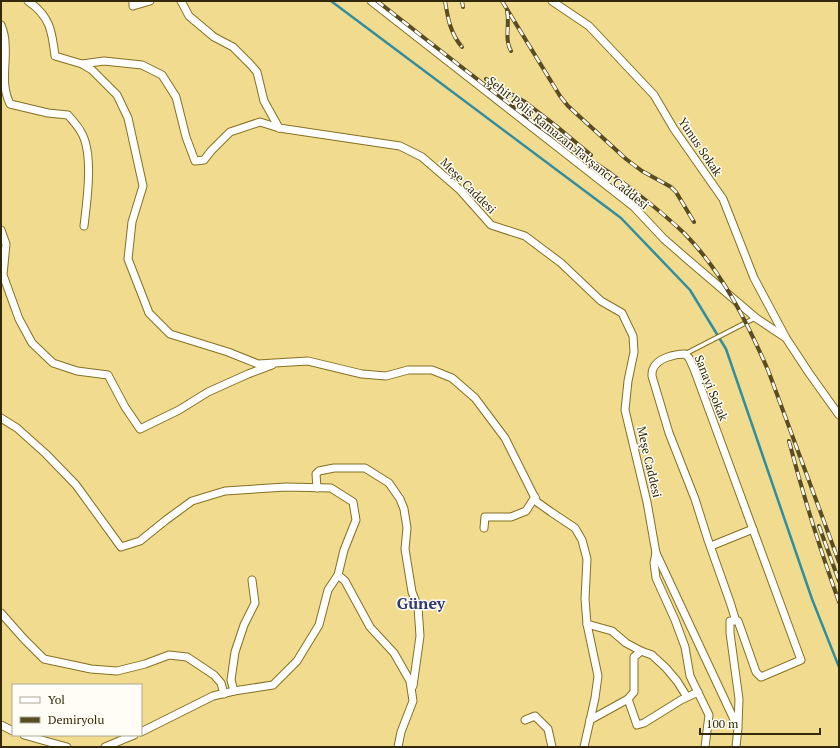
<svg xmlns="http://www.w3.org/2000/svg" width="840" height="748" font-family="'PT Serif',serif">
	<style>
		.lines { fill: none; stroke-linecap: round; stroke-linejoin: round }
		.stream { stroke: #318ea0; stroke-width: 2.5 }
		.service-casing { stroke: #857021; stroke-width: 5.5 }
		.minor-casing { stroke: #857021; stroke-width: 9 }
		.service { stroke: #fff; stroke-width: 3.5 }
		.minor { stroke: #fff; stroke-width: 7 }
		.rail-casing { stroke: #584c23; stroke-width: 4 }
		.rail { stroke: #fffdf5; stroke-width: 2.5; stroke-dasharray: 8; stroke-linecap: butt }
		.labels { text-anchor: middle; stroke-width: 3; stroke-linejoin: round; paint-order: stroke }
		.street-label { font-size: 12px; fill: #322908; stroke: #fffdf5 }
		.district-label { font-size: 16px; font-weight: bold; fill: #2f3873; stroke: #fffdf5 }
	</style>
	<rect width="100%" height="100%" fill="#f1db8e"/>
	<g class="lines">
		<polyline class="stream" points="331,1 621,218 690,290 726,349 812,599 839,667"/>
		<g class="service-casing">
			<polyline id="service" points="685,354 755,318"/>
		</g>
		<g class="minor-casing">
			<g id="minor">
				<path d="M 28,1 C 50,16 52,31 55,56 L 82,64 L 104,61 L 142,65 L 162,75 L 176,97 L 186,137 L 195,161 L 204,160 L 211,151 L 230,132 L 260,122 L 279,128 L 400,146 L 422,157 L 459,189 L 491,225 L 525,236 L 561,263 L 601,301 L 622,313 L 633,336 L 634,352 L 628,381 L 625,410 L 647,502 L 656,553 L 738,728 L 736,747"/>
				<polyline points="133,1 133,6 150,1"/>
				<polyline points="181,1 189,16 214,37 233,47 250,64 257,72 264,101 279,128"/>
				<polyline points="371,1 634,207 664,239 687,259 756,318 786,338 809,373 839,415"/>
				<polyline points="552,1 589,26 654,95 674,129 723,199 754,278 785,336"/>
				<path d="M 1,25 C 3,30 5,37 5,43 C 7,65 0,83 10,104 L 48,113 L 68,115 C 72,120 78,126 81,132 C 94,153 87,201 84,226"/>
				<polyline points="82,64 92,70 117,95 128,118 143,186 132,222 128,259 149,313 170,334 228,352 258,364 308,361 362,374 386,376 408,370 432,370 452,378 475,398 505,438 537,502 551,512 575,528 582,540 587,559 585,599 587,624 598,676 595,698 584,747"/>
				<polyline points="1,230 6,244 3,275 19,319 32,343 53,363 77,371 108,375 125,407 140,429 179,410 208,392 248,374 272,365"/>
				<polyline points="1,418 17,428 46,454 76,485 121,547 140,541 166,520 192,501 225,491 286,487 331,488 353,502 356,520 344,550 338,575"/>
				<polyline points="317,488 316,474 319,471 334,468 365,468 389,483 400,499 404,509 407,528 405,549 412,592 418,607 420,636 413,686"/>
				<polyline points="484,528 485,517 511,517 526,511 535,497"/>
				<polyline points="711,546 753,529"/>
				<polyline points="656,553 654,563 656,578 675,620 685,647 690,676 709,715 705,747"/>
				<polyline points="1,613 24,639 44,659 91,669 117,671 145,664 169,655 187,657 214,675 221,683 224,694"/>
				<path d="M 734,621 L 735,618 L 730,602 L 708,540 L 695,499 L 669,433 L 652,376 C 652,374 652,371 653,369 C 657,358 675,354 685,354 L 689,358 L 694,369 L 801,660 L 761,677 L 756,672 L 738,621 L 730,621 L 730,633 L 739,699 L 738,726"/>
				<polyline points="587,624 612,631 626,643 641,651"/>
				<polyline points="234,691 231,680 235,652 244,625 255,603 252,580"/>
				<polyline points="687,697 677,681 666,668 652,655 641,651 634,657 634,692 628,699 637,725 644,723 681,700 698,692"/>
				<polyline points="525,720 535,716 548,729 552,747"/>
				<polyline points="590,720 628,699"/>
				<polyline points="1,725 13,731"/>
				<polyline points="141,732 213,696 234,691 273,685 297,661 319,625 328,590 338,575 345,581 370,627 394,653 410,681 413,701 401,732 398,747"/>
				<polyline points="24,735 67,747"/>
				<polyline points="105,747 134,735"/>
			</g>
		</g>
		<use href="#service" class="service"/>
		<use href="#minor" class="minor"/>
		<g class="rail-casing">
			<g id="rail">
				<path d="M 377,1 C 431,43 485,86 540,127 C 562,143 587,157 610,173 C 636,192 662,212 685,234 C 722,272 747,322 768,370 L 839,562"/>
				<path d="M 445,1 C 448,18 450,33 462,47"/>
				<polyline points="462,1 463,7"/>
				<polyline points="502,1 560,96 568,106 626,159 642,171 671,187 676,192 694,222"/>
				<path d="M 507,11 C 510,24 504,39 511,51"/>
				<polyline points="486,79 525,102 555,125 591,155"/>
				<path d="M 789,441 C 803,495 820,549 839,602"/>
				<polyline points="819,526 839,581"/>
			</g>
		</g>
		<use href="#rail" class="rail"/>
	</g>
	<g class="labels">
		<g class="street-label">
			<text transform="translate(568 143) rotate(39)" y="4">Şehit Polis Ramazan Tavşancı Caddesi</text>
			<text transform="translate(700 147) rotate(56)" y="4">Yunus Sokak</text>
			<text transform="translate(468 186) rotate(45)" y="4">Meşe Caddesi</text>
			<text transform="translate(711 388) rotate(68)" y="4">Sanayi Sokak</text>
			<text transform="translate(649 462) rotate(77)" y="4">Meşe Caddesi</text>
		</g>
		<g class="district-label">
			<text x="421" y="609">Güney</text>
		</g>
	</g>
	<rect width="840" height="748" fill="none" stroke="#322908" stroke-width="4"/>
	<rect x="12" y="684" width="130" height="52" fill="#fffdf5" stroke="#ada896"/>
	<rect x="20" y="697" width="20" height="6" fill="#ffffff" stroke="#ada896"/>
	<text x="48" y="704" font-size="12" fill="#322908">Yol</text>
	<rect x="20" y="717" width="20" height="6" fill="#584c23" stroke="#ada896"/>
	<text x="48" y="724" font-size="12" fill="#322908">Demiryolu</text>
	<path d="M700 728v6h120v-6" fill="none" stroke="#322908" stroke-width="2"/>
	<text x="706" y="728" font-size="12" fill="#322908" stroke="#fffdf5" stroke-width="3" paint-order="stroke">100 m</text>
</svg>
